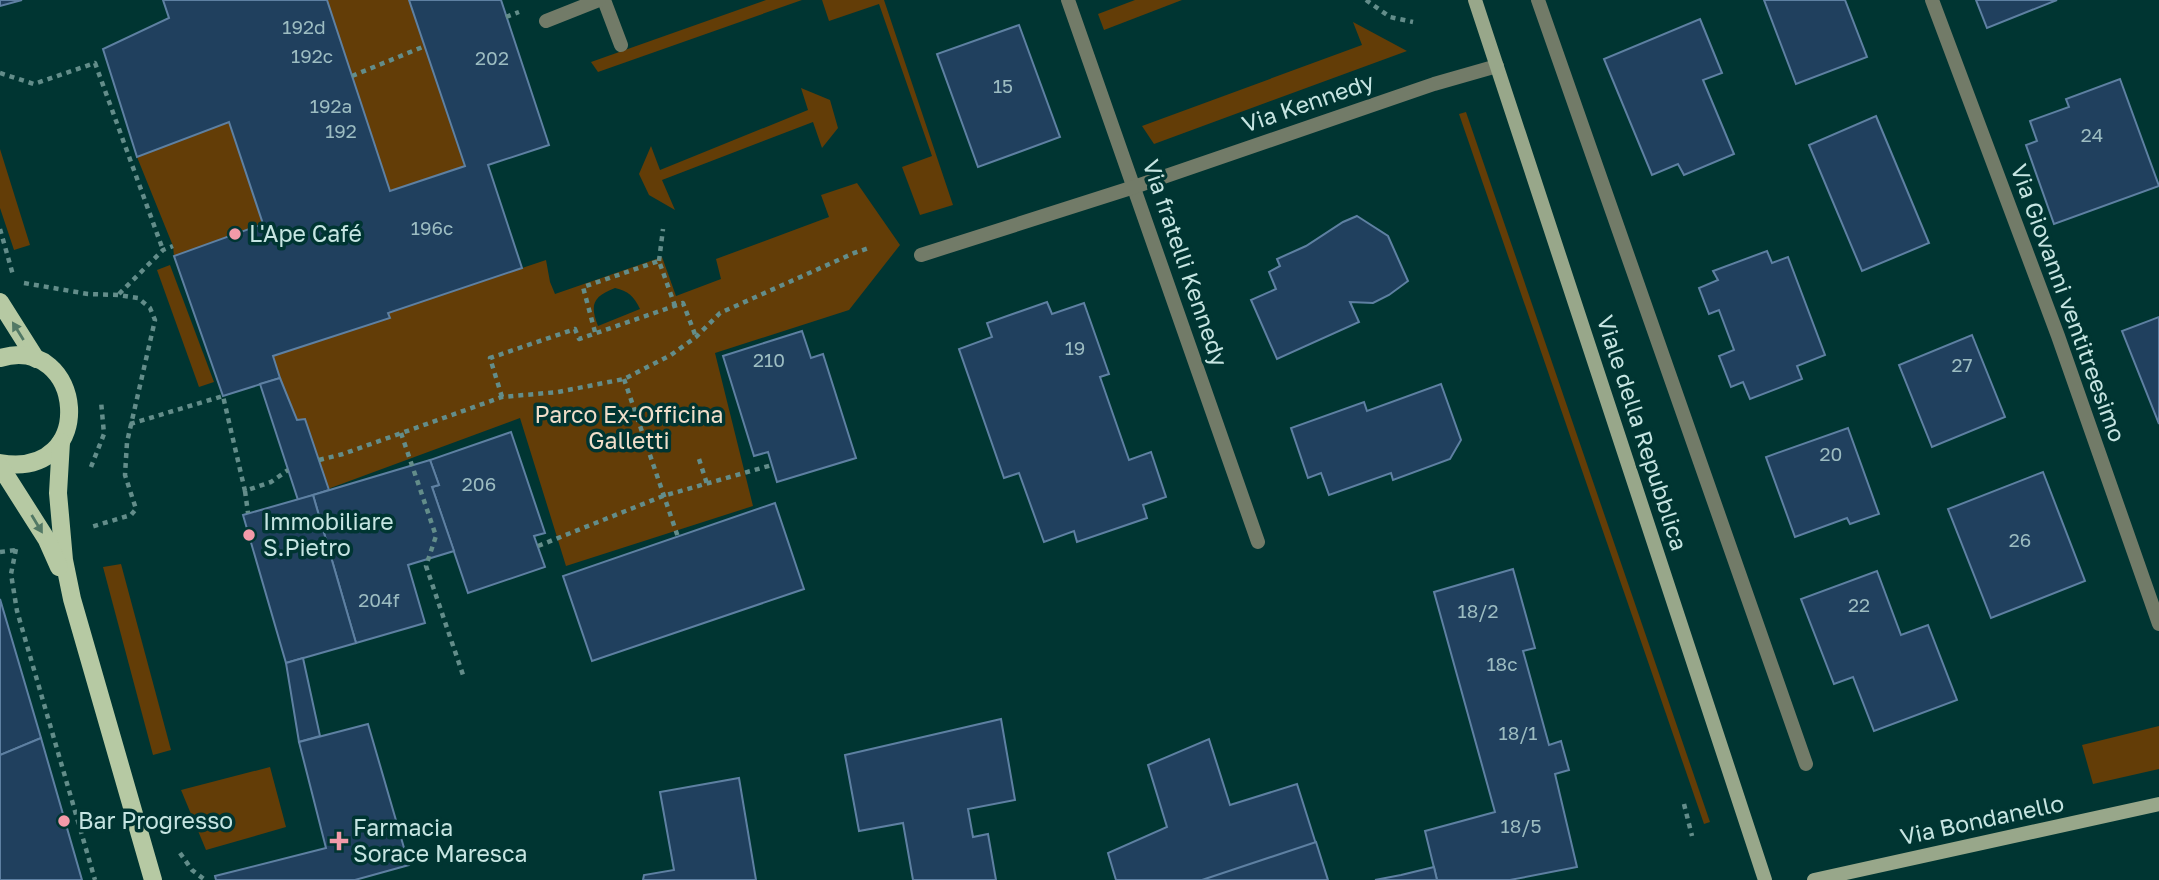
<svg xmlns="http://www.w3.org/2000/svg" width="2159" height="880" font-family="'Golos Text',sans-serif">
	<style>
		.green { fill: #633d07; fill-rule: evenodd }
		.building { fill: #20405e; stroke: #5e80a2; stroke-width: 2 }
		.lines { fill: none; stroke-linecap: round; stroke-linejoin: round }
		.path { stroke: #638d8a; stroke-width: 4.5; stroke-dasharray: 5 5; stroke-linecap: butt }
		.lane { stroke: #727b68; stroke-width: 14 }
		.street { stroke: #727b68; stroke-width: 14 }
		.secondary { stroke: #98a78a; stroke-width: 14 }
		.primary { stroke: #b6c9a3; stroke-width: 18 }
		.oneway { fill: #527865 }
		.poi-dot { fill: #f39aa9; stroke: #003532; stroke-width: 2.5 }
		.labels { text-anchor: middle; stroke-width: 7; stroke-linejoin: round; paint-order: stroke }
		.number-label { font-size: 19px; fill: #9cbcc1 }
		.street-label { font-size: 23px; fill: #c6e5e2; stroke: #003532 }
		.poi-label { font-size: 23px; fill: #c6e5e2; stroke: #003532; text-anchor: start }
		.park-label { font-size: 23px; fill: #f0deca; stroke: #003532 }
	</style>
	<rect width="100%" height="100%" fill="#003532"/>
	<g class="green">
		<polygon points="327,0 409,0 465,166 390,191"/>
		<polygon points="766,0 802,0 598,72 591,62"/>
		<polygon points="822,0 884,0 953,205 920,215 902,167 932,156 879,4 829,21"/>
		<polygon points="1135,0 1182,0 1104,30 1098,14"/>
		<polygon points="1353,22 1407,51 1154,144 1142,126 1362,45"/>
		<polygon points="801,88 830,100 838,128 822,148 813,122 662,180 675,210 649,195 639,174 651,146 660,170 808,110"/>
		<polygon points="1466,112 1710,822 1704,824 1459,114"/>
		<polygon points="229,122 263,224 174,256 173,246 137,157"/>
		<polygon points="0,149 30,245 14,250 0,208"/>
		<path d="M 857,183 L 900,245 L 849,310 L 715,353 L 753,506 L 566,566 L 520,418 L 298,500 L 273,356 L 389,318 L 388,313 L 546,260 L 550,282 L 555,294 L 662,257 L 676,296 L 721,279 L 716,259 L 829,217 L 821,195 ZM 615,288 C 628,291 634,296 640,309 L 598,326 C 590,305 592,297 615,288 Z"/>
		<polygon points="170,265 214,382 199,387 157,270"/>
		<polygon points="121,564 171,750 153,755 103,567"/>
		<polygon points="2159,726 2159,769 2093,784 2082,745"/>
		<polygon points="270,767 286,827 206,850 181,790"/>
	</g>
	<g class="building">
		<polygon points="0,0 22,0 0,6"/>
		<polygon points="163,0 327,0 390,191 465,166 409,0 501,0 549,145 488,165 522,268 388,313 390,318 273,356 280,378 223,396 174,256 263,224 229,122 137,157 103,49 169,18"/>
		<polygon points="1764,0 1845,0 1867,57 1796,84"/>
		<polygon points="1976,0 2057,0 1987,28"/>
		<polygon points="1700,19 1722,73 1703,80 1734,154 1684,175 1678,164 1652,175 1604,59"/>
		<polygon points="1019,25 1060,137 978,167 937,54"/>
		<polygon points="2120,79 2159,186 2054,224 2026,145 2037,141 2030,121 2069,107 2066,99"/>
		<polygon points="1876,116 1929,243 1862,271 1809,145"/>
		<polygon points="1357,216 1388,236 1408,281 1389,295 1373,303 1350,302 1359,322 1277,359 1251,300 1276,289 1269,272 1280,266 1277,259 1306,246 1343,222"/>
		<polygon points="1767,251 1772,263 1788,257 1825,355 1797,366 1802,379 1750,399 1743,382 1731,387 1719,356 1734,350 1719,310 1709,314 1699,288 1718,280 1713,271"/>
		<polygon points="1047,302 1052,314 1084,303 1109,374 1100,377 1129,460 1151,452 1166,497 1143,505 1147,518 1077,542 1074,531 1044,542 1019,473 1004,478 959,349 992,337 987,323"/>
		<polygon points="2159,317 2159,424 2122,331"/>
		<polygon points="802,331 811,358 823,354 856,458 777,482 768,452 754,456 723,356"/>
		<polygon points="1972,335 2005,417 1932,447 1899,365"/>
		<polygon points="280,378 297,420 305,419 329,490 298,500 260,384"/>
		<polygon points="1441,384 1461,440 1450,459 1393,480 1391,473 1329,495 1321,473 1308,478 1291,428 1364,402 1367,411"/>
		<polygon points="1848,428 1879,514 1850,524 1847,518 1795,537 1766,457"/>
		<polygon points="511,432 545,533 534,536 545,567 468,593 432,487 439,485 430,460"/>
		<polygon points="430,460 439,485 432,487 454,551 408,565 425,623 356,643 313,495"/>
		<polygon points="2043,472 2085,581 1991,618 1948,509"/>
		<polygon points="313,495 356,643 286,663 243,515"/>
		<polygon points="775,503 804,589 592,661 563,576"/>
		<polygon points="1513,569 1535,648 1523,651 1549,745 1561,741 1569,770 1555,774 1577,867 1510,880 1437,880 1425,831 1495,812 1434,592"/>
		<polygon points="1877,571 1901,635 1928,625 1957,700 1874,731 1853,677 1834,684 1801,599"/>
		<polygon points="0,599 41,738 0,755"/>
		<polygon points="303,658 320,736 299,742 286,663"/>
		<polygon points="1001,719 1015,800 968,809 973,837 988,834 996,880 913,880 903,823 859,831 845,755"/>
		<polygon points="368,724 409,865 355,880 216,880 215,876 326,848 299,742"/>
		<polygon points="41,738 82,880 0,880 0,755"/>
		<polygon points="1209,739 1230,805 1297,784 1316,844 1205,880 1116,880 1108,853 1167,827 1148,765"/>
		<polygon points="739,778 756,880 643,880 644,875 674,870 660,792"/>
		<polygon points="1316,842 1328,880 1202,880"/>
		<polygon points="1434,867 1437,880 1375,880 1401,875"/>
	</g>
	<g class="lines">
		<g class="path">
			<polyline points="1366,0 1390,17 1413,22"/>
			<polyline points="506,17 519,12"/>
			<polyline points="0,73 34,84 95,63 163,250"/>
			<polyline points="352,76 425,46"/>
			<polyline points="0,229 13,275"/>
			<polyline points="659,261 663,229"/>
			<polyline points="24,283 88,294 118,295 138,298 150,308 155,320 127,442 125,475 136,509 131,515 91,527"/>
			<polyline points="119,294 163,250 173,246"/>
			<polyline points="595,332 583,287 659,261 675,306"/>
			<polyline points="624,379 678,537"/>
			<polyline points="502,397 490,358 575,329 579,339 683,303 696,337"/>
			<polyline points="130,424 223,396 245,491 271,482 288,470"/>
			<polyline points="401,433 436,536 426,566 463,675"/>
			<polyline points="699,459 707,484"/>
			<polyline points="319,460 343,454 502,397 558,392 624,379 671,355 696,337 720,313 854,253 869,248"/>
			<polyline points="91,467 104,434 101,401"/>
			<polyline points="245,491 248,513"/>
			<polyline points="538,546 663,496 772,465"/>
			<polyline points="16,549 11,574 17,611 95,880"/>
			<polyline points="0,552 16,550"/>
			<polyline points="1684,804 1692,836"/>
			<polyline points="180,853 192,870 205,880"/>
		</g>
		<polyline class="lane" points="1538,0 1806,764"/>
		<g class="street">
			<polyline points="604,0 621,45"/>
			<polyline points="1068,0 1258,542"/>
			<polyline points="1932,0 2058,336 2159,624"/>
			<polyline points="546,21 599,0"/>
			<polyline points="921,255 1134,187 1434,84 1497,66"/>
		</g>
		<g class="secondary">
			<polyline points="1475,0 1765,880"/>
			<polyline points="1814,880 2159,804"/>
		</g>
		<g class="primary">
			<polyline points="0,302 36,359"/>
			<path d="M 0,358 C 84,333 100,480 0,463"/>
			<polyline points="61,442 58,493 64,560 72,599 153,880"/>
			<polyline points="0,466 47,540 59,567"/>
		</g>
	</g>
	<defs><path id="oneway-solid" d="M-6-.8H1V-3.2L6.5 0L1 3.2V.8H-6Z" transform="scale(1.75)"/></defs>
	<g class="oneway">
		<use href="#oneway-solid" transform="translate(18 331) rotate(-122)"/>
		<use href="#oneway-solid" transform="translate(37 524) rotate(59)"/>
	</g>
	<g class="poi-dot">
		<circle cx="235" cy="234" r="7"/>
		<circle cx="249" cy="535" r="7"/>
		<circle cx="64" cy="821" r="7"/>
		<path d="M335.5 830.5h7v7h7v7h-7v7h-7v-7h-7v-7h7z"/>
	</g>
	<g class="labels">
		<g class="number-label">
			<text x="304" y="34">192d</text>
			<text x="312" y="63">192c</text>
			<text x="492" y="65">202</text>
			<text x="1003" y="93">15</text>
			<text x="331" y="113">192a</text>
			<text x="341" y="138">192</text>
			<text x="2092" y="142">24</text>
			<text x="432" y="235">196c</text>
			<text x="1075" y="355">19</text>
			<text x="769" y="367">210</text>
			<text x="1962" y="372">27</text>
			<text x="1831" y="461">20</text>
			<text x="479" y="491">206</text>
			<text x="2020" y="547">26</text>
			<text x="379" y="607">204f</text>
			<text x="1859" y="612">22</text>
			<text x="1478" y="618">18/2</text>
			<text x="1502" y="671">18c</text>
			<text x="1518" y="740">18/1</text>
			<text x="1521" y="833">18/5</text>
		</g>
		<g class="street-label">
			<text transform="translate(1308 103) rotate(-19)" y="8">Via Kennedy</text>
			<text transform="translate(1185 263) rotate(71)" y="8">Via fratelli Kennedy</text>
			<text transform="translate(2068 303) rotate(70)" y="8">Via Giovanni ventitreesimo</text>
			<text transform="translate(1642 433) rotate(72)" y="8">Viale della Repubblica</text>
			<text transform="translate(1982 820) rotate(-12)" y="8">Via Bondanello</text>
		</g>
		<g class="poi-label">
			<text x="249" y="242">L'Ape Café</text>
			<text x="263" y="530">Immobiliare<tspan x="263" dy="26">S.Pietro</tspan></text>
			<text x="78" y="829">Bar Progresso</text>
			<text x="353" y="836">Farmacia<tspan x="353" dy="26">Sorace Maresca</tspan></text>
		</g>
		<g class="park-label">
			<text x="629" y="423">Parco Ex-Officina<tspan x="629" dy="26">Galletti</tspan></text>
		</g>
	</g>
</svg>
